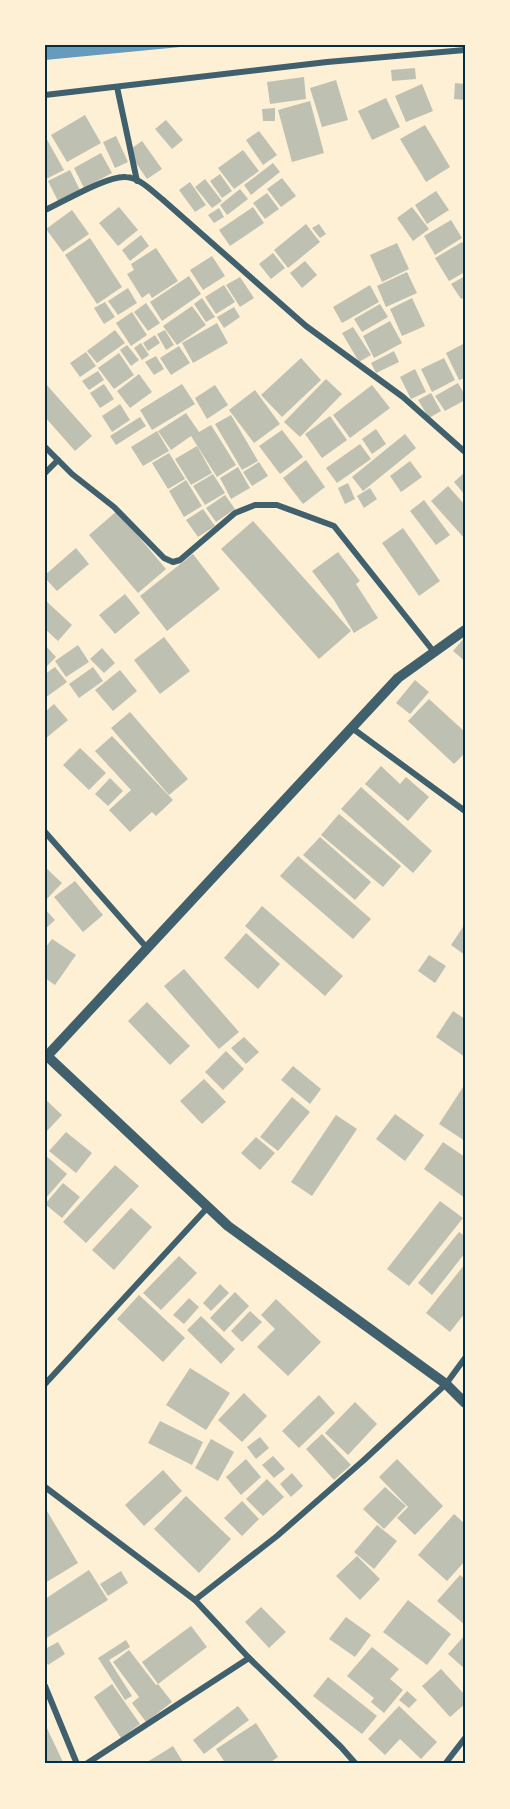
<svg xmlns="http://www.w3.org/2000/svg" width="510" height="1809" font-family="Spectral,serif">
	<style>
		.water { fill: #669bbc }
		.building { fill: #bec0b2 }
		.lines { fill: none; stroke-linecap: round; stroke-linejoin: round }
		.minor { stroke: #3f606c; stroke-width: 6 }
		.tertiary { stroke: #3f606c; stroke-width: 10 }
		.neatline { fill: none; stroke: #003049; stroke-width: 2 }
	</style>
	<rect width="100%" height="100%" fill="#fdf0d5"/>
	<polygon class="water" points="45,45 201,45 45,60"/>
	<g class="building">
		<polygon points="415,68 416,79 392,81 391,70"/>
		<polygon points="304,77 306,99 270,104 267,82"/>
		<polygon points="336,80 348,120 322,127 310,88"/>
		<polygon points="455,83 465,84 465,100 454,99"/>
		<polygon points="422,84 433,111 406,122 395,96"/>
		<polygon points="386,98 400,127 372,140 358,111"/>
		<polygon points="310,101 324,153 292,162 278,110"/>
		<polygon points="275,108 275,121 263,121 262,109"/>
		<polygon points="85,115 101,143 67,162 51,135"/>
		<polygon points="166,120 183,140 172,149 155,129"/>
		<polygon points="425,125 450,167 426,182 400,139"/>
		<polygon points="259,131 277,155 263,165 246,140"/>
		<polygon points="45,136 64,170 46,179 45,176"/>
		<polygon points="116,136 128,162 115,168 103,142"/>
		<polygon points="142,141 162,169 147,179 128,151"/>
		<polygon points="243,150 259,171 234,189 218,168"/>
		<polygon points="101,153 112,173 84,188 74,168"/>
		<polygon points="273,163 280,172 251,195 244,185"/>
		<polygon points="70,170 81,192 59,203 48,181"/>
		<polygon points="220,174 232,191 222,198 210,181"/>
		<polygon points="282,178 296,196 281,207 267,189"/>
		<polygon points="205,179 222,201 212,208 195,187"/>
		<polygon points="190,182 206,205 195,212 179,190"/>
		<polygon points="240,189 248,199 227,215 220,205"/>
		<polygon points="436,191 449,210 427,224 415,205"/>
		<polygon points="267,193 279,209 265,219 253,203"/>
		<polygon points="119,207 138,230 118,246 99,223"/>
		<polygon points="253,207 264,223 230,246 219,230"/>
		<polygon points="412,207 429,229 413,241 397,218"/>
		<polygon points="219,208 224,217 214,223 208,215"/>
		<polygon points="72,210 89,234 63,252 46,229"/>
		<polygon points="451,220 462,238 435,255 424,236"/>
		<polygon points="306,224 320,242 288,268 274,250"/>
		<polygon points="319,224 326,234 320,238 312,228"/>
		<polygon points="141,235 149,246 130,261 122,250"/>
		<polygon points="90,238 122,287 97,304 65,255"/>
		<polygon points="462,242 465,246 465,272 449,281 435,258"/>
		<polygon points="397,243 409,269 382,282 370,255"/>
		<polygon points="156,248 178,281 152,298 149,293 142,298 127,274 134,270 131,264"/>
		<polygon points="273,253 285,268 271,279 259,264"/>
		<polygon points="212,256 225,276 203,290 190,270"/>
		<polygon points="305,261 317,275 302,288 290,273"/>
		<polygon points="407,272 417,293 386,307 377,286"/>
		<polygon points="189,276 201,294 162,321 150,302"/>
		<polygon points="465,276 465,297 461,299 451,284"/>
		<polygon points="240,277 254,298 240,307 226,285"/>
		<polygon points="224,285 235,302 216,314 205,297"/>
		<polygon points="370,285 379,302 342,323 333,307"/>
		<polygon points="128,288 137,303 118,315 108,301"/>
		<polygon points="202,298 215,317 206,322 194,304"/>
		<polygon points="412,298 425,326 402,336 390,309"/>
		<polygon points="105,302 115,317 104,324 94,308"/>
		<polygon points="146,303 160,323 148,331 134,312"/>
		<polygon points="380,304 388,317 362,332 354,319"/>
		<polygon points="192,306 206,325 177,345 163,326"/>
		<polygon points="234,307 240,317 224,328 217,317"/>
		<polygon points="132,312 147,335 131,346 116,323"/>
		<polygon points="390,321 402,343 374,358 363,336"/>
		<polygon points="217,323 228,343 193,363 182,343"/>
		<polygon points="353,327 371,355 359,362 342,333"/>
		<polygon points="115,330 125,343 97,363 87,351"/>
		<polygon points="165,330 174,345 166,350 157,334"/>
		<polygon points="155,335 160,343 148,351 143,343"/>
		<polygon points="141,343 149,355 142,360 134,348"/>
		<polygon points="465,343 465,378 459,380 446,353"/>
		<polygon points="127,345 139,360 131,366 120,350"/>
		<polygon points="179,346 190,363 171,375 160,358"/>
		<polygon points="394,351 399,362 376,373 371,363"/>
		<polygon points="86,352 96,366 80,377 70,363"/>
		<polygon points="119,353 134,375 114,389 98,368"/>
		<polygon points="156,356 164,369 154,375 145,362"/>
		<polygon points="301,358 321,380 282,417 261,395"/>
		<polygon points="444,358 455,380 432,392 421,369"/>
		<polygon points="415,369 426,392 411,399 400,377"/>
		<polygon points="98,371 104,380 89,390 82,381"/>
		<polygon points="139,374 152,392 130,408 117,391"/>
		<polygon points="326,379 342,394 300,437 284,422"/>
		<polygon points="45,383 92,436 75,451 45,417"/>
		<polygon points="458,383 465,395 465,400 445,411 435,396"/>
		<polygon points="104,384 114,399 100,408 90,393"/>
		<polygon points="182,384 195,404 152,430 140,410"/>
		<polygon points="215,385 228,405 207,419 195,398"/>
		<polygon points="372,385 390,408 350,438 333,415"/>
		<polygon points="255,390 280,424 254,443 229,410"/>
		<polygon points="431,393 441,411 429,418 418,400"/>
		<polygon points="120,404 130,420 112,432 102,416"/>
		<polygon points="186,413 199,432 211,425 236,465 217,477 191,436 171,450 158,431"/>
		<polygon points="231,415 258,461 242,470 215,424"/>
		<polygon points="330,416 347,440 322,458 305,434"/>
		<polygon points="140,417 146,426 116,445 110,436"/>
		<polygon points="376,429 386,444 372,454 362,439"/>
		<polygon points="282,430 303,457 280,474 259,446"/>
		<polygon points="157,431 169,451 143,466 131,447"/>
		<polygon points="405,434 416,448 363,491 352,477"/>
		<polygon points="360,444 371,459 337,483 326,468"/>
		<polygon points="197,446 212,473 191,485 175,459"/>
		<polygon points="169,453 185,479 168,489 152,463"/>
		<polygon points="306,460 325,487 303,504 283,478"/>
		<polygon points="410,461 422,477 401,492 390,476"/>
		<polygon points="259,462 268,476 252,486 243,472"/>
		<polygon points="238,467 250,488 231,499 220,478"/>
		<polygon points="465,472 465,495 454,482"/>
		<polygon points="213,474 225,493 205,505 193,486"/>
		<polygon points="186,480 202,506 184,517 169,491"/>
		<polygon points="348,483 355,499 345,504 338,488"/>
		<polygon points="448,486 465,505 465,539 431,501"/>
		<polygon points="370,488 377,499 364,508 357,496"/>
		<polygon points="225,495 235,509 216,522 206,508"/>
		<polygon points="424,500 450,535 436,545 410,511"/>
		<polygon points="203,509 215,526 198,537 186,520"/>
		<polygon points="117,511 166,569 138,593 89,535"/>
		<polygon points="253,521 351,631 319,659 221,549"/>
		<polygon points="403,528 440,581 419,596 382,543"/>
		<polygon points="76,548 89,564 57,591 45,578 45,575"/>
		<polygon points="338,552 360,581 356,584 378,618 354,633 334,600 312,571"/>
		<polygon points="193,554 220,589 167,631 140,596"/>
		<polygon points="125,594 140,613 115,634 99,615"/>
		<polygon points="45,600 72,625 58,641 45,629"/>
		<polygon points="164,637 190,671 160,694 134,660"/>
		<polygon points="465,637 465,661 453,651"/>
		<polygon points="45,645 56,657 45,668"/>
		<polygon points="78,645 89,662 66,677 55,661"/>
		<polygon points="102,648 115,663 104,673 90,659"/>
		<polygon points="55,667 67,682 45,698 45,674"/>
		<polygon points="93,667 103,681 79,698 69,684"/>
		<polygon points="120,670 137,691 113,711 95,690"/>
		<polygon points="415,680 429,692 410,714 396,703"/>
		<polygon points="429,699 465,732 465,753 454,764 408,721"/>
		<polygon points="54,704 68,720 45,739 45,712"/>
		<polygon points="130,712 188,779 169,795 111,728"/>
		<polygon points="112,736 173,800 156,816 152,812 130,832 109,810 131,790 95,751"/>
		<polygon points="80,748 106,773 89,790 63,765"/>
		<polygon points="381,766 400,784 406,777 429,797 408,821 365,784"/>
		<polygon points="110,778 123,791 108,806 95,794"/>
		<polygon points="361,787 432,851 413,873 341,809"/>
		<polygon points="339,814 401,866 383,887 321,835"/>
		<polygon points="320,837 371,882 355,900 303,855"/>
		<polygon points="298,856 371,919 353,939 280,876"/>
		<polygon points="45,867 62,883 45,901"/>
		<polygon points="75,881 103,915 83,932 54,897"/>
		<polygon points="262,906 343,976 325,996 245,926"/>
		<polygon points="45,909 55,920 45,929"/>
		<polygon points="465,924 465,955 451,945"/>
		<polygon points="246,933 280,964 258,989 224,958"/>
		<polygon points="52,939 76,955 55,985 45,978 45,948"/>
		<polygon points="429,955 446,966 435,983 418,971"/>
		<polygon points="184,969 239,1032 219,1049 164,986"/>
		<polygon points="147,1002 190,1046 170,1065 128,1021"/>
		<polygon points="453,1011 465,1019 465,1057 436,1037"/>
		<polygon points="244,1037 259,1052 246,1064 231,1048"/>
		<polygon points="226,1051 244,1069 223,1090 205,1072"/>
		<polygon points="293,1066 321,1089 310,1104 281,1080"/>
		<polygon points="204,1079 226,1102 202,1124 180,1101"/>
		<polygon points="465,1084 465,1141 439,1124"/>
		<polygon points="292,1097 310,1112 278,1151 260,1137"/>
		<polygon points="45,1099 62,1115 45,1133"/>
		<polygon points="395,1114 424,1135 405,1161 376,1139"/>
		<polygon points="336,1115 357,1129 312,1196 291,1182"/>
		<polygon points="66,1132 92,1153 76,1173 49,1151"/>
		<polygon points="256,1137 275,1153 260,1170 241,1153"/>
		<polygon points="443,1142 465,1157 465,1198 424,1169"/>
		<polygon points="45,1155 67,1174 45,1199"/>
		<polygon points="115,1165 139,1186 86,1243 63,1222"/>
		<polygon points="63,1183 80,1197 62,1218 45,1204"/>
		<polygon points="440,1201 463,1218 409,1286 387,1269"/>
		<polygon points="131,1208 152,1227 114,1270 92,1250"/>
		<polygon points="459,1232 465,1236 465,1253 432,1295 418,1283"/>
		<polygon points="179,1256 197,1273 161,1310 143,1293"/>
		<polygon points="465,1264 465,1313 450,1332 426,1313"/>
		<polygon points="220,1284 229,1293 211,1311 203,1303"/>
		<polygon points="235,1292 249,1306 224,1332 210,1318"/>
		<polygon points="139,1295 185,1338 163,1362 117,1319"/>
		<polygon points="189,1298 199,1307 184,1324 173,1315"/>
		<polygon points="276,1299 321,1342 288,1376 257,1347 275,1329 261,1315"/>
		<polygon points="250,1311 262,1322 242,1342 231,1331"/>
		<polygon points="201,1316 235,1349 221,1364 187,1330"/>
		<polygon points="190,1368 230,1393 206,1430 166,1405"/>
		<polygon points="244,1393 267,1416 242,1442 218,1420"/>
		<polygon points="319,1395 335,1413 299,1448 282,1431"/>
		<polygon points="355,1402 377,1424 348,1455 325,1433"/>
		<polygon points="160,1421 203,1442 192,1465 148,1443"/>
		<polygon points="322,1434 351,1465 334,1480 306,1449"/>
		<polygon points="260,1437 269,1448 256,1459 247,1447"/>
		<polygon points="211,1439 234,1452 218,1481 195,1468"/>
		<polygon points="273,1456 285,1469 274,1478 262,1465"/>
		<polygon points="246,1459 261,1477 241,1495 226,1477"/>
		<polygon points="397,1459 443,1506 415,1535 397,1518 408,1507 379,1477"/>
		<polygon points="163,1470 182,1491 144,1526 125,1505"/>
		<polygon points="292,1473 303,1486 291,1497 280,1484"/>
		<polygon points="267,1479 284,1497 263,1516 246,1499"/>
		<polygon points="385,1487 406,1506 384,1529 363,1509"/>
		<polygon points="186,1496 231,1539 199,1573 154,1529"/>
		<polygon points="242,1501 259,1519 242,1536 224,1518"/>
		<polygon points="47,1511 78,1563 45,1583 45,1512"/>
		<polygon points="454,1514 465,1524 465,1561 447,1581 418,1555"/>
		<polygon points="377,1525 397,1541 374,1569 354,1552"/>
		<polygon points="357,1556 380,1579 360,1600 336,1576"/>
		<polygon points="89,1570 108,1600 45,1639 45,1599"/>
		<polygon points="121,1571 128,1583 108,1596 100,1584"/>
		<polygon points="460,1575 465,1579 465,1625 437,1601"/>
		<polygon points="408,1600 451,1634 427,1665 383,1632"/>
		<polygon points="261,1607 286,1632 269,1648 245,1622"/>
		<polygon points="346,1617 371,1635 355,1657 329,1639"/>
		<polygon points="191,1626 207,1647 158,1684 172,1702 146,1722 132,1703 139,1697 113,1662 129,1650 156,1685 158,1684 142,1662"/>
		<polygon points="465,1635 465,1669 448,1654"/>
		<polygon points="126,1640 130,1647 109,1660 132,1696 125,1700 98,1658"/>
		<polygon points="58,1642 65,1654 48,1665 45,1660 45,1649"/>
		<polygon points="372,1647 399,1669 390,1679 403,1690 384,1713 371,1702 374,1698 347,1676"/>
		<polygon points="441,1669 465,1695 465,1704 450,1717 422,1686"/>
		<polygon points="328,1677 377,1716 362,1734 313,1696"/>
		<polygon points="112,1684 140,1724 121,1738 94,1697"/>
		<polygon points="407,1691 417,1700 409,1708 399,1700"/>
		<polygon points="238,1706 249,1720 204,1754 193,1740"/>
		<polygon points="399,1706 437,1742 421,1759 400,1739 385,1755 368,1739"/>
		<polygon points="256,1723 278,1757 268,1764 226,1764 216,1749"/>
		<polygon points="45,1724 63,1762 58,1764 45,1764"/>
		<polygon points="173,1746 184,1764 144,1764"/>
	</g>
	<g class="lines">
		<g class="minor">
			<polyline points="117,87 137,181"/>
			<polyline points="45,95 327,62 465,50"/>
			<path d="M 45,210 C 63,202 108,175 126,177 C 140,178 152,191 162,199 L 306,326 L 403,397 L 465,452"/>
			<polyline points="45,447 72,474 114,507 164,558 173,562 180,560 235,513 255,505 277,505 334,526 434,652"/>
			<polyline points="45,473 58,460"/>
			<polyline points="352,728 465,811"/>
			<polyline points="45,832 147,948"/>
			<polyline points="45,1384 208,1207"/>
			<polyline points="45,1487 195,1600 249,1658 341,1747 356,1764"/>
			<polyline points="195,1600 277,1536 364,1460 446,1384 465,1358"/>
			<polyline points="45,1686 77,1764"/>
			<polyline points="86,1764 249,1658"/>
			<polyline points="445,1764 465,1738"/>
		</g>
		<g class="tertiary">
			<polyline points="45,1054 228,1226 446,1384 465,1403"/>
			<polyline points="47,1056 398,678 465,630"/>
		</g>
	</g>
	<rect width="510" height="1809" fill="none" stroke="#fdf0d5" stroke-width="93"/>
	<rect x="46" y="46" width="418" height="1716" class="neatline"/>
</svg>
